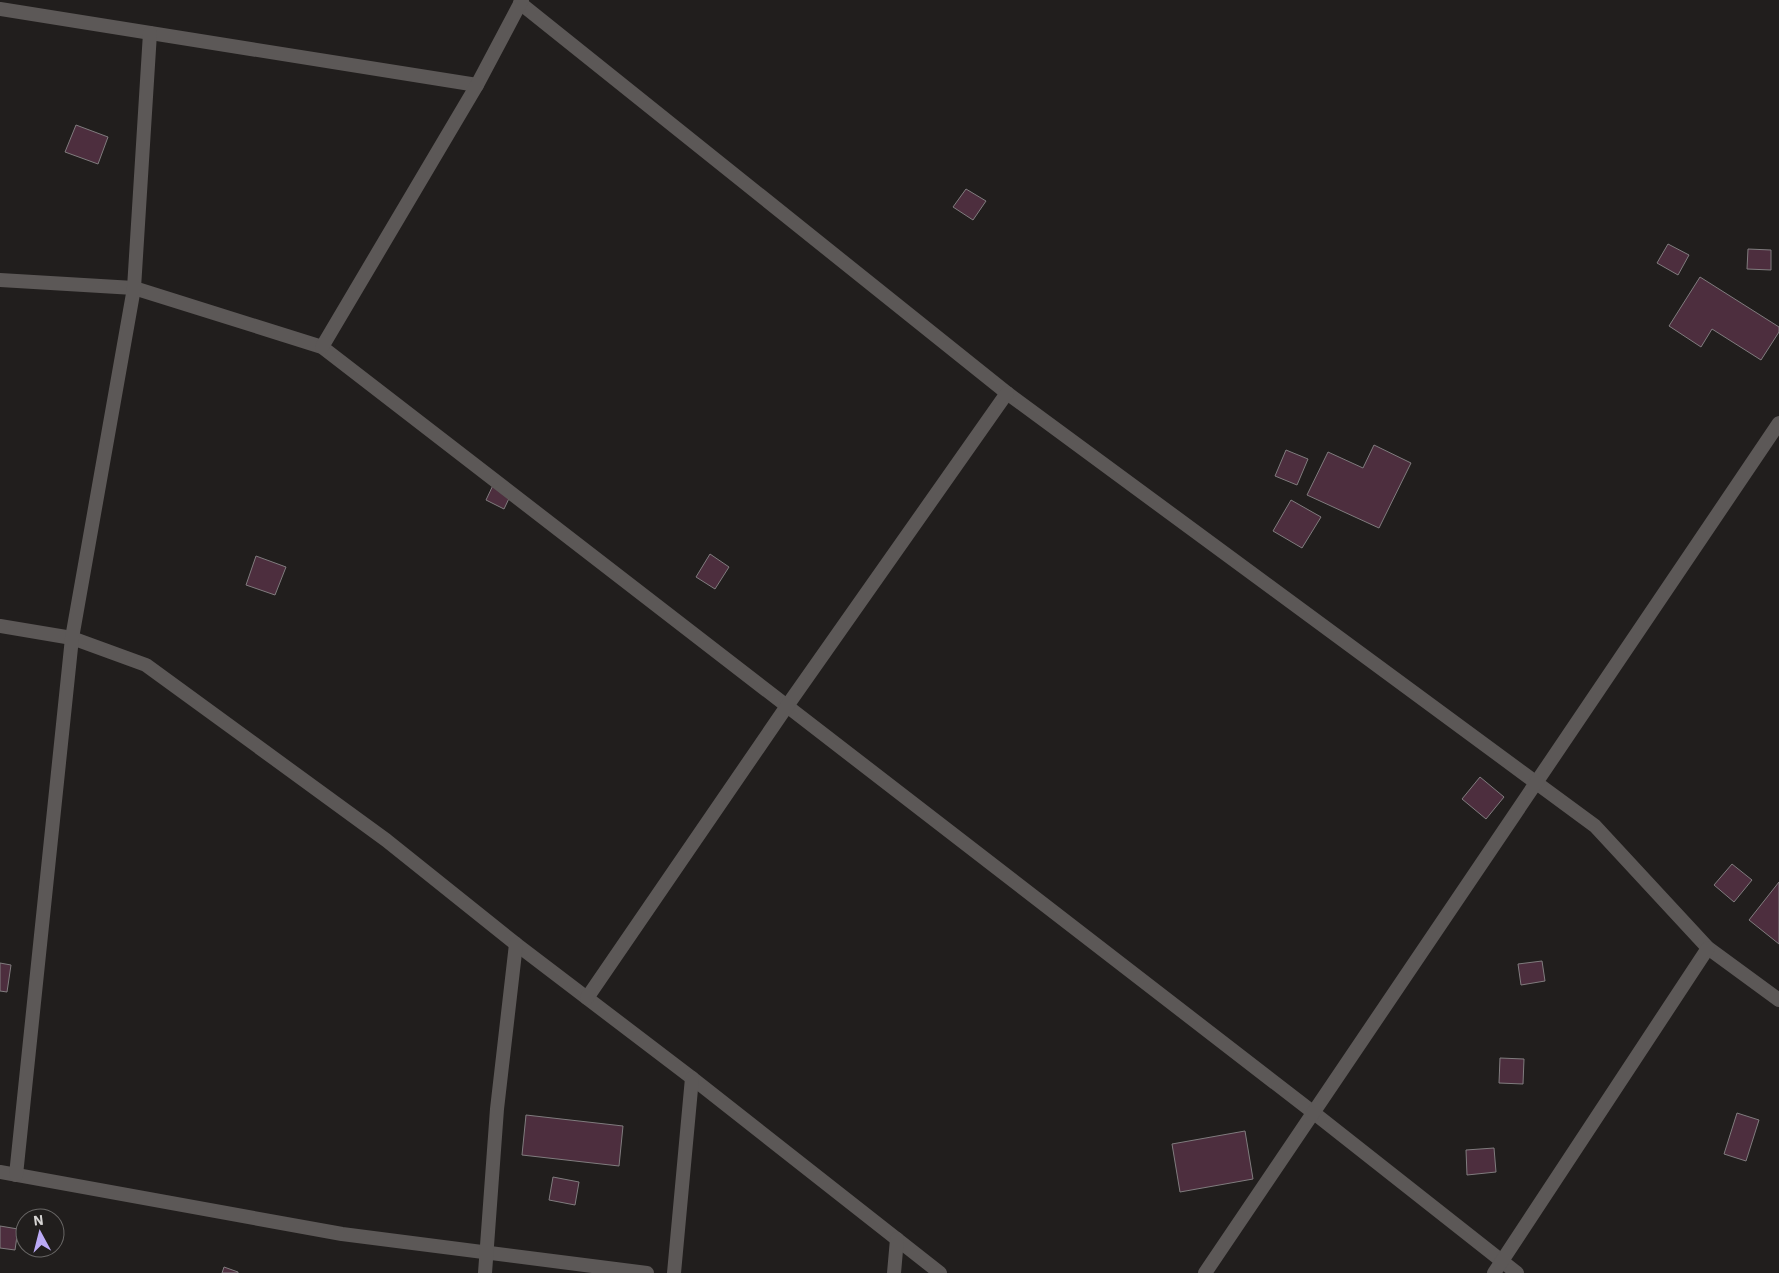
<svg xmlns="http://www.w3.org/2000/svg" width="1779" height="1273" font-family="'IBM Plex Sans',sans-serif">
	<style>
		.building { fill: #4d2e3e; stroke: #807c7e }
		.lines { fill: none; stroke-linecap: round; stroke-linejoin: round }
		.minor { stroke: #5c5857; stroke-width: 14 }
	</style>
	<rect width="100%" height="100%" fill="#211e1d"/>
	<g class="building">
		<polygon points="76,125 108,137 98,164 65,152"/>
		<polygon points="966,189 986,201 973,220 953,207"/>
		<polygon points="1668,244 1689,255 1678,275 1657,263"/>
		<polygon points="1748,249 1771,250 1771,270 1747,269"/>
		<polygon points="1700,277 1779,327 1779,332 1761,360 1712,329 1701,347 1669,326"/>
		<polygon points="1374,445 1411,463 1379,528 1307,495 1328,452 1363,468"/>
		<polygon points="1286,450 1308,459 1297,485 1275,476"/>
		<polygon points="495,481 513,490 504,509 486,500"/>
		<polygon points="1291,500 1321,517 1302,548 1273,531"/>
		<polygon points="710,554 729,567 715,589 696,577"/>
		<polygon points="256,556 286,567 275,595 246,585"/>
		<polygon points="1480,777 1504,797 1486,819 1462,799"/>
		<polygon points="1732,864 1752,880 1734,902 1714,885"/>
		<polygon points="1779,882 1779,944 1749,920"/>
		<polygon points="1542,961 1545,981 1521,985 1518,964"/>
		<polygon points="0,963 11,965 7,992 0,991"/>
		<polygon points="1500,1058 1524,1059 1523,1084 1499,1083"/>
		<polygon points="1737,1113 1759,1120 1746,1161 1724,1154"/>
		<polygon points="526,1115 623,1126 619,1166 522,1155"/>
		<polygon points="1245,1131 1253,1179 1180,1192 1172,1144"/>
		<polygon points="1494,1148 1496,1172 1467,1175 1466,1150"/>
		<polygon points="553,1177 579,1182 575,1205 549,1200"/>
		<polygon points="0,1226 18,1229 15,1250 0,1248"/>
		<polygon points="224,1267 238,1272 238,1273 222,1273"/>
	</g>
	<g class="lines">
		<g class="minor">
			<polyline points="520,3 1007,393 1595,826 1708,948 1779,1000"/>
			<polyline points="0,9 477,85"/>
			<polyline points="0,280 134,288 322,347 1314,1113 1517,1273"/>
			<polyline points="322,347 477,85 522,0"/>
			<polyline points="0,626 72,638 146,665 386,840 516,944 692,1078 940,1273"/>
			<polyline points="587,998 787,706 1007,393"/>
			<polyline points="0,1172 342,1234 647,1273"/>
			<polyline points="16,1175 72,638 134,288 150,33"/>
			<polyline points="485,1273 497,1109 516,944"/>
			<polyline points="674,1273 692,1078"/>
			<polyline points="894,1273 897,1239"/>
			<polyline points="1205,1273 1779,423"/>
			<polyline points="1494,1273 1708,948"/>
		</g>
	</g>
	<g transform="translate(40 1233) rotate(353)"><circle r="24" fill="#211e1d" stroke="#696766"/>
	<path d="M0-4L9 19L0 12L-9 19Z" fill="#bbaaf6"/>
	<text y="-8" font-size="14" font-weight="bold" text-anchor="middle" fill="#d6d4d3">N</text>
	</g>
</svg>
